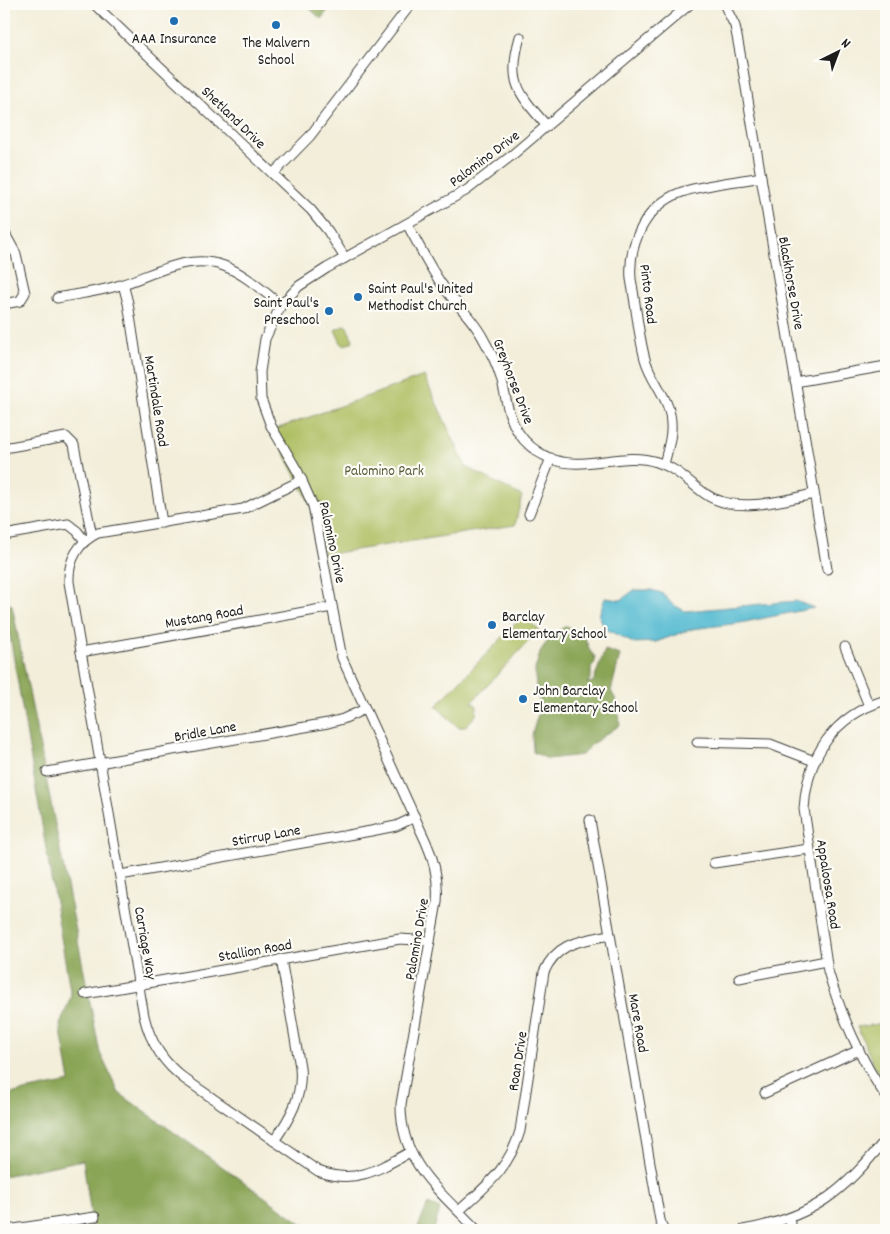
<svg xmlns="http://www.w3.org/2000/svg" width="890" height="1234" font-family="Dekko,sans-serif">
	<style>
		.green { fill: #adbe61; stroke: #646d3e }
		.forest { fill: #8aa557; stroke: #53603a }
		.water { fill: #53bad0; stroke: #386b76 }
		.lines { fill: none; stroke-linecap: round; stroke-linejoin: round }
		.street-casing { stroke: #3c3c38; stroke-width: 11 }
		.street { stroke: #fff; stroke-width: 9 }
		.poi-dot { fill: #1f6fb2; stroke: #fdfcf7; stroke-width: 2 }
		.labels { text-anchor: middle; stroke-width: 4.5; stroke-linejoin: round; paint-order: stroke }
		.poi-label { font-size: 15px; fill: #1c1c1c; stroke: #fdfcf7; text-anchor: start }
		.street-label { font-size: 15px; fill: #1c1c1c; stroke: #fdfcf7 }
		.park-label { font-size: 15px; fill: #565d38; stroke: #fdfcf7 }
	</style>
	<rect width="100%" height="100%" fill="#fdfcf7"/>
	<filter id="ink" filterUnits="userSpaceOnUse"><feTurbulence type="fractalNoise" baseFrequency=".02" numOctaves="2"/><feDisplacementMap in="SourceGraphic" scale="10" xChannelSelector="R" yChannelSelector="G"/><feConvolveMatrix kernelMatrix="1 2 1 2 8 2 1 2 1" color-interpolation-filters="sRGB"/></filter>
	<filter id="wash" filterUnits="userSpaceOnUse"><feTurbulence type="fractalNoise" baseFrequency=".0096" numOctaves="4" result="noise"/><feDisplacementMap in="SourceGraphic" scale="20" xChannelSelector="R" yChannelSelector="G"/><feGaussianBlur stdDeviation="1.12" result="paint"/><feColorMatrix in="noise" values="0 0 0 0 0 0 0 0 0 0 0 0 0 0 0 0 0 1.4 0 .05"/><feComposite in="paint" operator="in"/></filter>
	<g filter="url(#wash)">
		<rect width="100%" height="100%" fill="#f3eeda"/>
		<g class="green">
			<polygon points="346,325 353,340 352,342 345,345 342,345 335,330"/>
			<polygon points="424,376 466,467 522,496 515,525 323,555 317,518 273,430"/>
			<polygon points="523,616 539,630 472,702 477,706 476,715 465,727 458,727 436,706"/>
			<polygon points="886,1023 886,1085 874,1065 857,1027"/>
		</g>
		<g class="forest">
			<polygon points="305,4 333,4 321,19"/>
			<polygon points="4,601 12,605 100,1053 119,1093 311,1230 93,1230 83,1160 4,1176 4,1095 70,1082 60,1025 71,996"/>
			<polygon points="566,626 583,633 590,651 595,657 595,662 591,668 591,678 587,683 593,682 605,650 620,655 611,691 616,700 620,725 592,744 582,755 548,759 533,752 532,734 541,705 536,691 535,669 541,650 552,635"/>
			<polygon points="428,1204 440,1209 434,1230 417,1230"/>
		</g>
		<polygon class="water" points="634,590 651,590 662,593 672,604 685,611 796,601 814,608 740,623 692,629 656,642 633,643 604,628 599,615 605,598 621,600"/>
	</g>
	<g filter="url(#ink)">
		<g class="lines">
			<g class="street-casing">
				<g id="street">
					<polyline points="94,4 311,210 328,231 345,258"/>
					<polyline points="724,4 735,26 741,58 827,569"/>
					<path d="M 520,37 C 507,82 518,93 547,126"/>
					<polyline points="273,174 310,136 411,4"/>
					<path d="M 407,224 C 419,245 430,269 445,289 C 458,306 474,320 484,340 C 491,352 497,365 501,378 C 506,396 507,415 518,432 C 525,443 536,452 549,458 C 584,473 621,450 657,462 C 678,469 687,481 704,493 C 734,515 780,501 814,494"/>
					<polyline points="4,232 16,254 25,293 20,301 4,304"/>
					<polyline points="123,284 128,303 162,523"/>
					<path d="M 57,298 C 77,294 97,292 117,286 C 152,276 187,252 224,266 C 245,274 263,291 281,305"/>
					<polyline points="795,382 886,366"/>
					<polyline points="4,448 66,437 74,445 92,536"/>
					<path d="M 664,464 C 669,445 675,427 668,407 C 662,390 650,377 645,359 C 638,333 636,305 631,279 C 628,243 646,205 682,192 C 707,184 735,182 761,177"/>
					<path d="M 302,480 L 243,509 L 98,533 C 78,542 68,561 69,582 L 144,1016 C 150,1042 164,1064 186,1080 L 318,1171 C 354,1185 378,1170 410,1152"/>
					<polyline points="529,514 551,458"/>
					<polyline points="4,535 68,524 77,531 85,541"/>
					<polyline points="845,647 869,706"/>
					<polyline points="81,652 332,607"/>
					<path d="M 886,700 C 834,715 807,756 804,809 L 828,971 C 839,1009 862,1064 886,1096"/>
					<polyline points="697,742 770,744 814,761"/>
					<polyline points="47,772 328,723 343,719 365,709"/>
					<polyline points="590,820 660,1220 663,1230"/>
					<polyline points="714,863 809,849"/>
					<polyline points="120,875 371,831 396,826 415,817"/>
					<polyline points="739,978 826,961"/>
					<polyline points="85,994 400,939 430,941"/>
					<polyline points="765,1093 859,1050"/>
					<path d="M 274,1141 C 290,1118 303,1097 300,1067 L 281,959"/>
					<path d="M 459,1211 C 487,1185 509,1169 520,1131 L 544,972 C 557,942 581,941 610,935"/>
					<polyline points="790,1218 792,1230"/>
					<polyline points="7,1230 95,1217"/>
					<path d="M 477,1230 C 440,1191 400,1163 401,1104 L 437,902 C 439,880 435,862 426,842 L 342,658 L 313,506 L 298,472 L 271,426 L 261,399 L 260,372 L 265,339 L 281,305 L 299,286 L 327,268 L 467,190 L 511,156 L 690,4"/>
					<path d="M 743,1230 C 814,1217 842,1193 886,1139"/>
				</g>
			</g>
			<use href="#street" class="street"/>
		</g>
	</g>
	<g class="poi-dot">
		<circle cx="174" cy="21" r="5"/>
		<circle cx="276" cy="25" r="5"/>
		<circle cx="358" cy="297" r="5"/>
		<circle cx="329" cy="311" r="5"/>
		<circle cx="492" cy="625" r="5"/>
		<circle cx="523" cy="699" r="5"/>
	</g>
	<g class="labels">
		<g class="poi-label">
			<text x="174" y="43" text-anchor="middle">AAA Insurance</text>
			<text x="276" y="47" text-anchor="middle">The Malvern<tspan x="276" dy="17">School</tspan></text>
			<text x="368" y="293">Saint Paul's United<tspan x="368" dy="17">Methodist Church</tspan></text>
			<text x="319" y="307" text-anchor="end">Saint Paul's<tspan x="319" dy="17">Preschool</tspan></text>
			<text x="502" y="621">Barclay<tspan x="502" dy="17">Elementary School</tspan></text>
			<text x="533" y="695">John Barclay<tspan x="533" dy="17">Elementary School</tspan></text>
		</g>
		<g class="street-label">
			<text transform="translate(234 117) rotate(44)" y="5">Shetland Drive</text>
			<text transform="translate(484 158) rotate(-37)" y="5">Palomino Drive</text>
			<text transform="translate(792 283) rotate(80)" y="5">Blackhorse Drive</text>
			<text transform="translate(649 294) rotate(83)" y="5">Pinto Road</text>
			<text transform="translate(514 381) rotate(69)" y="5">Greyhorse Drive</text>
			<text transform="translate(157 401) rotate(81)" y="5">Martindale Road</text>
			<text transform="translate(333 542) rotate(78)" y="5">Palomino Drive</text>
			<text transform="translate(204 616) rotate(-10)" y="5">Mustang Road</text>
			<text transform="translate(205 731) rotate(-10)" y="5">Bridle Lane</text>
			<text transform="translate(266 835) rotate(-10)" y="5">Stirrup Lane</text>
			<text transform="translate(829 884) rotate(81)" y="5">Appaloosa Road</text>
			<text transform="translate(416 939) rotate(-80)" y="5">Palomino Drive</text>
			<text transform="translate(146 943) rotate(80)" y="5">Carriage Way</text>
			<text transform="translate(255 950) rotate(-10)" y="5">Stallion Road</text>
			<text transform="translate(639 1023) rotate(80)" y="5">Mare Road</text>
			<text transform="translate(517 1061) rotate(-81)" y="5">Roan Drive</text>
		</g>
		<g class="park-label">
			<text x="384" y="475">Palomino Park</text>
		</g>
	</g>
	<rect width="890" height="1234" fill="none" stroke="#fdfcf7" stroke-width="20"/>
	<g transform="translate(838 52) rotate(42)" stroke="#fdfcf7" stroke-width="4" paint-order="stroke">
	<path d="M0-4L9 19L0 12L-9 19Z" fill="#1c1c1c"/>
	<text y="-8" font-size="14" font-weight="bold" text-anchor="middle" fill="#1c1c1c">N</text>
	</g>
</svg>
